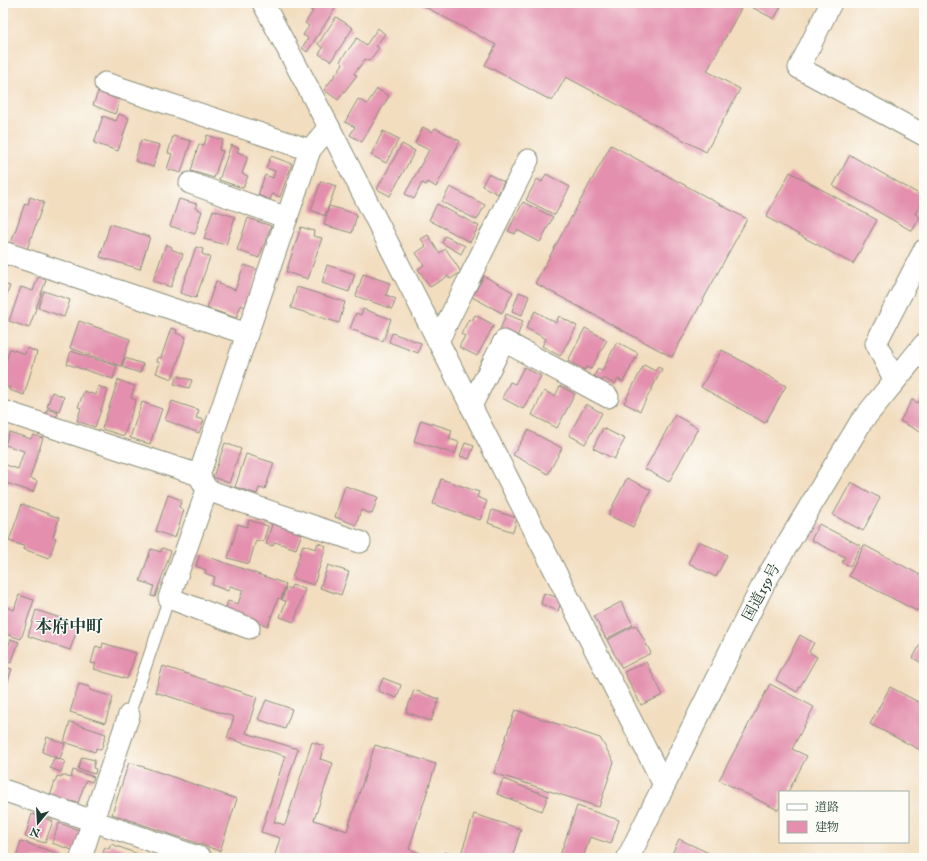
<svg xmlns="http://www.w3.org/2000/svg" width="927" height="861" font-family="'IM FELL English','Noto Serif JP',serif">
	<style>
		.building { fill: #e38fad }
		.lines { fill: none; stroke-linecap: round; stroke-linejoin: round }
		.lane-casing { stroke: #888d7a; stroke-width: 13 }
		.street-casing { stroke: #888d7a; stroke-width: 23 }
		.highway-casing { stroke: #888d7a; stroke-width: 24 }
		.lane { stroke: #fff; stroke-width: 11 }
		.street { stroke: #fff; stroke-width: 21 }
		.highway { stroke: #fff; stroke-width: 22 }
		.labels { text-anchor: middle; stroke-width: 3; stroke-linejoin: round; paint-order: stroke }
		.street-label { font-size: 15px; fill: #1f3d34; stroke: #fdfcf7 }
		.quarter-label { font-size: 17px; font-weight: bold; fill: #1f3d34; stroke: #fdfcf7 }
	</style>
	<rect width="100%" height="100%" fill="#fdfcf7"/>
	<filter id="ink" filterUnits="userSpaceOnUse"><feTurbulence type="fractalNoise" baseFrequency=".025" numOctaves="2"/><feDisplacementMap in="SourceGraphic" scale="8" xChannelSelector="R" yChannelSelector="G"/><feConvolveMatrix kernelMatrix="1 2 1 2 8 2 1 2 1" color-interpolation-filters="sRGB"/></filter>
	<filter id="wash" filterUnits="userSpaceOnUse"><feTurbulence type="fractalNoise" baseFrequency=".012" numOctaves="4" result="noise"/><feDisplacementMap in="SourceGraphic" scale="16" xChannelSelector="R" yChannelSelector="G"/><feGaussianBlur stdDeviation="0.9" result="paint"/><feColorMatrix in="noise" values="0 0 0 0 0 0 0 0 0 0 0 0 0 0 0 0 0 1.4 0 .05"/><feComposite in="paint" operator="in"/></filter>
	<g filter="url(#wash)">
		<rect width="100%" height="100%" fill="#f2ddbf"/>
		<g id="blocks">
			<g class="building">
				<polygon points="314,3 329,3 336,7 307,52 302,48 308,38 303,35 309,26 305,23 313,11 310,10"/>
				<polygon points="418,3 744,3 707,71 740,89 706,152 566,77 552,101 485,65 496,45"/>
				<polygon points="744,3 783,3 774,19"/>
				<polygon points="336,17 353,28 331,61 319,54 323,48 318,44"/>
				<polygon points="378,28 385,34 376,46 379,48 369,61 365,59 354,74 357,75 338,100 324,90 343,64 340,61 357,38 366,45"/>
				<polygon points="377,89 389,96 362,142 350,135 355,127 345,122 358,99 367,104"/>
				<polygon points="98,92 120,100 115,114 93,105"/>
				<polygon points="119,114 129,118 118,151 94,143 103,116 116,121"/>
				<polygon points="423,127 432,132 435,128 460,141 436,187 428,182 426,185 422,183 414,199 405,194 429,150 415,143"/>
				<polygon points="383,131 399,139 386,163 371,155"/>
				<polygon points="207,135 223,140 219,150 223,151 214,178 191,171 199,144 204,145"/>
				<polygon points="173,136 191,141 181,173 167,169 172,154 168,153"/>
				<polygon points="141,140 160,145 153,167 135,161"/>
				<polygon points="402,144 415,151 390,196 377,189"/>
				<polygon points="231,145 239,148 237,152 248,156 242,174 248,176 243,188 219,180"/>
				<polygon points="611,145 747,219 672,357 535,283"/>
				<polygon points="850,155 924,197 915,214 920,217 912,231 833,186"/>
				<polygon points="271,156 292,164 280,197 272,194 270,200 258,195 265,175 273,178 275,171 266,168"/>
				<polygon points="790,172 877,220 853,264 766,217"/>
				<polygon points="488,174 504,182 498,194 482,186"/>
				<polygon points="546,174 570,187 555,215 526,200 537,179 542,182"/>
				<polygon points="321,181 336,186 325,216 311,210"/>
				<polygon points="450,187 485,205 477,220 442,202"/>
				<polygon points="30,197 44,202 27,249 11,243 25,203 28,204"/>
				<polygon points="179,199 197,204 195,208 202,211 195,234 170,226"/>
				<polygon points="523,202 553,217 540,242 517,230 515,234 508,231"/>
				<polygon points="437,204 479,226 470,242 429,220"/>
				<polygon points="329,206 357,214 352,233 324,225"/>
				<polygon points="213,210 235,217 226,245 204,239"/>
				<polygon points="248,218 271,226 259,258 237,250"/>
				<polygon points="110,224 150,237 140,269 100,257"/>
				<polygon points="301,227 314,231 313,236 322,238 308,279 286,272"/>
				<polygon points="428,235 439,253 446,249 461,272 450,279 448,276 430,287 418,269 424,265 416,253 426,246 421,239"/>
				<polygon points="445,236 465,246 461,254 442,243"/>
				<polygon points="166,244 172,247 171,249 183,254 171,287 153,281"/>
				<polygon points="196,247 203,249 202,254 210,257 196,298 180,293"/>
				<polygon points="244,265 258,270 245,307 241,305 236,318 207,308 216,281 220,282 219,284 235,290"/>
				<polygon points="327,265 355,274 349,292 322,283"/>
				<polygon points="363,274 390,283 386,295 396,299 392,309 356,296"/>
				<polygon points="484,276 513,292 502,313 472,297"/>
				<polygon points="38,277 46,280 29,328 9,321 21,287 33,291"/>
				<polygon points="3,284 10,286 3,305"/>
				<polygon points="297,287 345,302 339,323 291,308"/>
				<polygon points="44,291 70,300 64,317 38,308"/>
				<polygon points="519,292 529,296 522,315 512,311"/>
				<polygon points="363,309 391,319 383,341 350,329 356,313 361,315"/>
				<polygon points="535,311 556,323 559,316 577,326 560,356 542,346 546,339 526,328"/>
				<polygon points="506,314 523,321 517,337 500,330"/>
				<polygon points="475,315 494,325 477,356 459,347 465,336 461,334 469,319 472,321"/>
				<polygon points="79,321 130,339 121,366 70,348"/>
				<polygon points="171,328 177,330 176,333 186,337 172,379 156,373 160,363 157,362 158,357 161,358"/>
				<polygon points="585,328 607,340 591,369 586,367 585,370 568,361"/>
				<polygon points="392,333 421,343 418,353 389,342"/>
				<polygon points="617,342 638,353 623,382 618,379 615,384 603,378 602,381 594,376 598,369 602,371"/>
				<polygon points="27,348 37,352 24,395 9,390 10,388 4,386 6,379 3,378 3,370 10,349 25,354"/>
				<polygon points="722,350 786,386 765,423 701,387"/>
				<polygon points="71,351 117,366 113,379 67,364"/>
				<polygon points="125,358 143,364 140,373 122,367"/>
				<polygon points="644,365 655,371 658,367 662,369 640,411 624,403"/>
				<polygon points="524,367 541,376 523,409 502,398 510,382 515,384"/>
				<polygon points="177,376 192,380 189,388 174,384"/>
				<polygon points="118,380 135,386 131,398 136,400 124,436 102,429"/>
				<polygon points="98,386 108,390 95,427 77,421 81,408 78,407 84,391 96,395"/>
				<polygon points="560,386 575,394 557,428 532,415 544,391 555,396"/>
				<polygon points="52,392 64,397 59,411 47,407"/>
				<polygon points="921,397 924,399 924,434 900,421 912,400 918,403"/>
				<polygon points="172,401 199,410 196,418 204,420 199,433 165,420"/>
				<polygon points="142,402 162,409 150,444 130,438"/>
				<polygon points="586,404 602,413 585,444 569,435"/>
				<polygon points="47,409 58,413 55,420 45,416"/>
				<polygon points="675,415 698,428 669,482 645,469"/>
				<polygon points="421,420 452,430 449,439 459,442 455,454 414,441"/>
				<polygon points="603,428 625,439 614,459 593,448"/>
				<polygon points="528,430 562,448 548,474 513,455"/>
				<polygon points="9,432 31,439 33,435 43,438 30,478 37,481 33,492 3,482 3,464 18,469 24,451 5,445"/>
				<polygon points="225,443 241,449 229,483 213,477"/>
				<polygon points="465,443 474,446 469,459 460,456"/>
				<polygon points="246,454 274,463 265,489 259,488 257,494 235,487"/>
				<polygon points="627,478 651,490 633,527 608,515"/>
				<polygon points="441,479 479,492 477,497 487,501 480,520 433,504"/>
				<polygon points="851,482 880,498 863,531 833,515"/>
				<polygon points="345,486 378,497 372,514 361,510 356,525 335,517"/>
				<polygon points="168,495 182,500 179,507 184,510 175,538 156,531"/>
				<polygon points="22,504 59,518 53,537 56,538 49,558 23,549 24,546 9,541"/>
				<polygon points="492,510 517,518 513,532 488,523"/>
				<polygon points="249,520 268,526 263,542 256,540 249,564 228,558 238,524 247,527"/>
				<polygon points="273,521 303,531 296,549 275,542 273,546 266,544"/>
				<polygon points="819,524 861,546 850,566 842,562 845,557 811,540"/>
				<polygon points="699,541 727,555 716,577 688,563"/>
				<polygon points="318,543 326,546 314,585 292,578 303,545 316,549"/>
				<polygon points="864,545 924,577 924,598 917,611 849,576"/>
				<polygon points="162,548 171,551 155,597 151,596 154,586 140,581 151,549 161,552"/>
				<polygon points="200,554 286,584 281,599 278,598 268,626 225,611 228,601 238,604 243,590 230,586 228,591 212,585 215,577 205,573 206,570 196,566"/>
				<polygon points="328,565 349,572 341,595 320,588"/>
				<polygon points="292,585 305,589 294,622 280,617 286,601 282,600 286,587 290,589"/>
				<polygon points="544,593 562,599 558,611 541,604"/>
				<polygon points="19,595 34,600 21,639 3,633 3,606 14,610"/>
				<polygon points="621,602 633,625 606,639 594,616"/>
				<polygon points="36,610 79,624 70,650 28,636"/>
				<polygon points="636,625 651,653 622,668 607,640"/>
				<polygon points="800,635 814,643 809,652 817,657 797,692 776,680"/>
				<polygon points="924,637 924,664 913,658"/>
				<polygon points="11,639 19,642 11,663 3,660"/>
				<polygon points="103,643 136,653 127,679 94,669 96,664 91,663 96,646 102,648"/>
				<polygon points="646,662 663,695 641,705 624,672"/>
				<polygon points="3,666 12,669 3,696"/>
				<polygon points="163,666 257,697 246,733 298,749 274,822 285,825 312,742 324,746 320,759 333,763 314,820 347,831 375,745 436,764 409,849 434,858 274,858 280,838 261,832 285,756 227,738 234,717 155,692"/>
				<polygon points="383,678 401,685 397,698 378,691"/>
				<polygon points="79,684 90,687 90,690 113,697 105,723 70,712"/>
				<polygon points="770,684 814,707 792,749 807,756 788,792 780,792 780,807 778,810 719,780"/>
				<polygon points="890,687 924,705 924,752 870,724"/>
				<polygon points="414,690 439,699 431,721 406,712"/>
				<polygon points="266,700 292,709 285,729 258,719"/>
				<polygon points="515,710 600,738 614,762 599,807 494,773"/>
				<polygon points="70,722 106,734 101,750 96,748 95,752 64,742"/>
				<polygon points="47,737 65,744 60,759 42,752"/>
				<polygon points="82,757 95,760 93,768 96,769 95,774 78,769"/>
				<polygon points="54,758 65,761 61,772 50,768"/>
				<polygon points="129,762 237,799 220,851 112,814"/>
				<polygon points="73,770 94,777 92,782 86,780 78,803 50,796 57,776 61,777 62,775 71,778"/>
				<polygon points="503,779 548,796 542,811 497,794"/>
				<polygon points="577,806 619,820 611,844 590,837 583,858 559,858"/>
				<polygon points="32,814 53,821 45,843 25,837"/>
				<polygon points="474,814 521,829 512,858 443,858 445,852 460,857"/>
				<polygon points="59,823 82,831 75,851 52,843"/>
				<polygon points="679,839 717,857 716,858 670,858"/>
				<polygon points="21,841 64,856 63,858 16,858"/>
				<polygon points="111,844 138,854 137,858 101,858 105,847 109,849"/>
			</g>
		</g>
	</g>
	<g filter="url(#ink)">
		<use href="#blocks" fill-opacity="0" stroke="#888d7a" stroke-width="1"/>
		<g class="lines">
			<g class="lane-casing">
				<polyline id="lane" points="129,715 169,598"/>
			</g>
			<g class="street-casing">
				<g id="street">
					<polyline points="263,3 329,127 664,785"/>
					<polyline points="831,3 799,68 924,135"/>
					<polyline points="105,83 310,150"/>
					<polyline points="190,183 287,218"/>
					<polyline points="3,252 247,334"/>
					<polyline points="438,341 528,160"/>
					<polyline points="895,381 876,343 924,250"/>
					<polyline points="471,406 504,341 608,397"/>
					<polyline points="3,411 199,475 207,490 169,598 249,628"/>
					<polyline points="199,475 310,150 329,127"/>
					<polyline points="207,490 360,542"/>
					<polyline points="3,790 201,858"/>
					<polyline points="81,858 93,820 129,715"/>
				</g>
			</g>
			<g class="highway-casing">
				<polyline id="highway" points="628,858 764,583 861,422 924,345"/>
			</g>
			<use href="#lane" class="lane"/>
			<use href="#street" class="street"/>
			<use href="#highway" class="highway"/>
		</g>
	</g>
	<g class="labels">
		<g class="street-label">
			<text transform="translate(761 592) rotate(-62)" y="5">国道159号</text>
		</g>
		<g class="quarter-label">
			<text x="69" y="632">本府中町</text>
		</g>
	</g>
	<rect width="927" height="861" fill="none" stroke="#fdfcf7" stroke-width="16"/>
	<rect x="779" y="791" width="130" height="52" fill="#fdfcf7" stroke="#a4b0a9"/>
	<rect x="787" y="804" width="20" height="6" fill="#ffffff" stroke="#a4b0a9"/>
	<text x="815" y="811" font-size="12" fill="#1f3d34">道路</text>
	<rect x="787" y="821" width="20" height="12" fill="#e38fad" stroke="#a4b0a9"/>
	<text x="815" y="831" font-size="12" fill="#1f3d34">建物</text>
	<g transform="translate(38 823) rotate(198)" stroke="#fdfcf7" stroke-width="3" paint-order="stroke">
	<path d="M0-3L7 15L0 10L-7 15Z" fill="#1f3d34"/>
	<text y="-6" font-size="11" font-weight="bold" text-anchor="middle" fill="#1f3d34">N</text>
	</g>
</svg>
